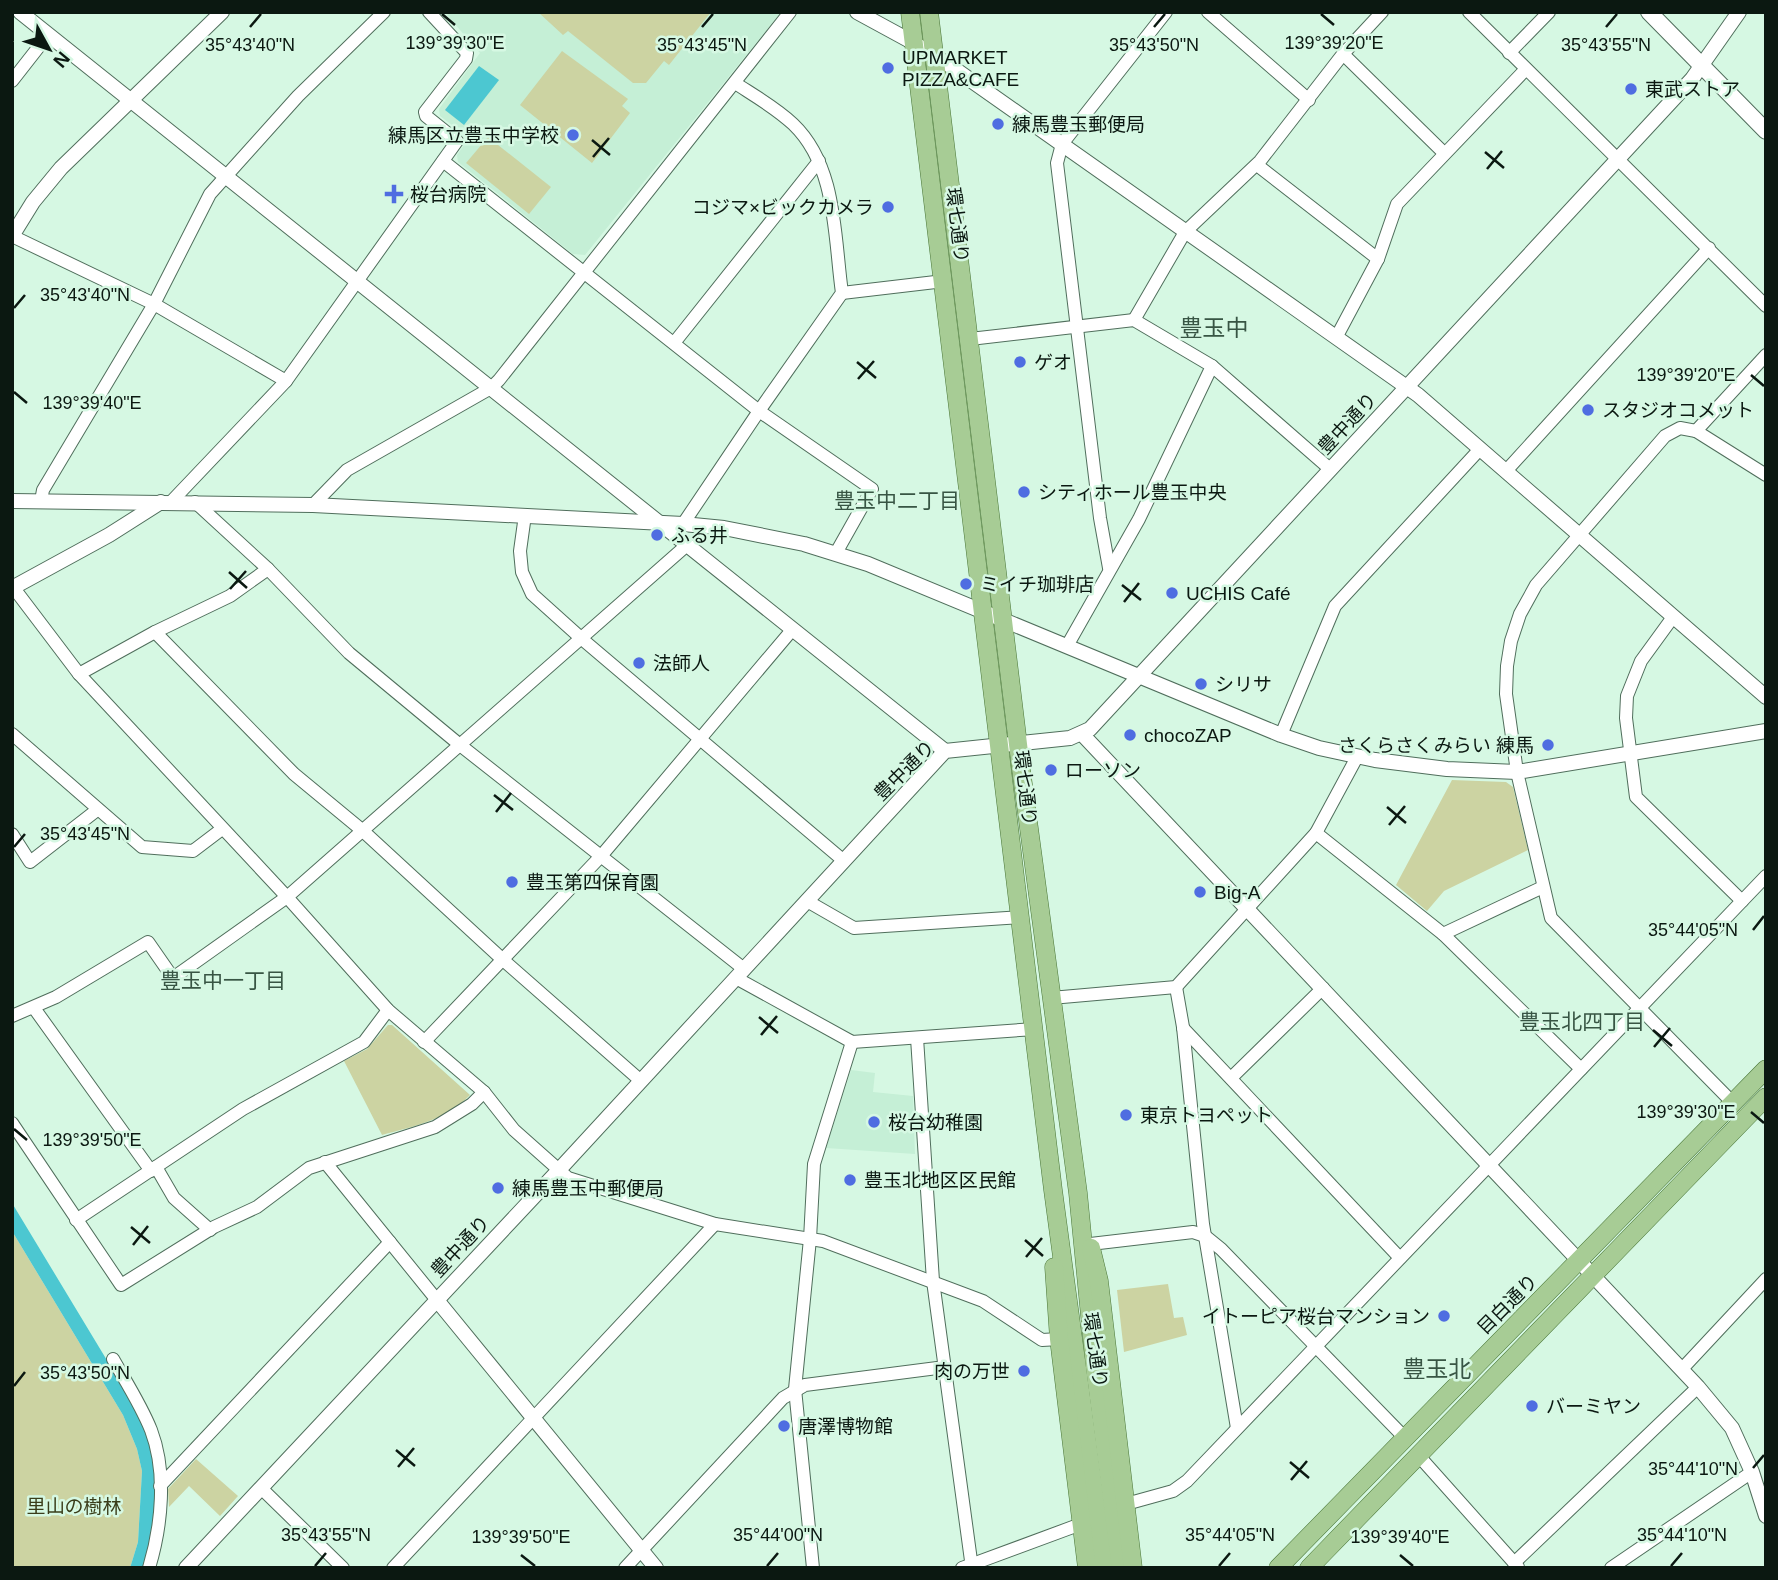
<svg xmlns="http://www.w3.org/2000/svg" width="1778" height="1580" font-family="Helvetica,'Noto Sans JP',sans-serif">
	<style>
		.built { fill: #c5efd6 }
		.green { fill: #ccd3a2 }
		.water { fill: #4cc7d1 }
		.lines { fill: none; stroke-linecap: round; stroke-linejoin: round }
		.minor-casing { stroke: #506e5c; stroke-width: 14 }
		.tertiary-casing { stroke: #506e5c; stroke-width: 16 }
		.secondary-casing { stroke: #506e5c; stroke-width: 18 }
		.primary-casing { stroke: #4b7739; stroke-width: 19 }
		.minor { stroke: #fff; stroke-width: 12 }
		.tertiary { stroke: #fff; stroke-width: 14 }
		.secondary { stroke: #fff; stroke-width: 16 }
		.primary { stroke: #a7cc95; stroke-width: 18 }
		.ticks { fill: none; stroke: #0b1811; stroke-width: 2.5 }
		.poi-dot { fill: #4f6de1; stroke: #d6f8e3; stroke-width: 2.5 }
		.labels { text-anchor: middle; stroke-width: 5; stroke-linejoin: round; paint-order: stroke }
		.poi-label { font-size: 19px; fill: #0b1811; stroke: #d6f8e3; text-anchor: start }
		.street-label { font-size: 19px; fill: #0b1811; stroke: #d6f8e3 }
		.park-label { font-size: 19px; fill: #3a3d1a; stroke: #d6f8e3 }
		.neighbourhood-label { font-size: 21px; fill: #385544; stroke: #d6f8e3 }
		.quarter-label { font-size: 23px; fill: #385544; stroke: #d6f8e3 }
		.ticks-label { font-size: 18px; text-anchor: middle; fill: #0b1811; stroke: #d6f8e3; stroke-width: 5; stroke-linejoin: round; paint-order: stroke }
	</style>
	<rect width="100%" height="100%" fill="#d6f8e3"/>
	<g class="built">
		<polygon points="450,12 781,12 585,255 573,254 458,162 457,155 469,138 440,116 439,109 480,53 447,15"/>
		<polygon points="851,1070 875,1073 873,1092 913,1096 915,1154 826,1148"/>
	</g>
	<g class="green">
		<polygon points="538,12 711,12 669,65 664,61 646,83 633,83 568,31 563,35"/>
		<polygon points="562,51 628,99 622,106 630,113 592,163 520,105"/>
		<polygon points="488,137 551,187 529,214 466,163"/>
		<polygon points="1452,780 1506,782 1513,787 1528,850 1444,891 1427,911 1396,885"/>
		<path d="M 388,1025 L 392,1025 L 470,1095 C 446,1120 415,1126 382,1135 L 344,1061 L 367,1049 Z"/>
		<polygon points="12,1231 123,1415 137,1449 142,1471 138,1542 130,1568 12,1568"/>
		<polygon points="1168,1284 1174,1318 1183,1317 1187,1335 1124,1352 1117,1290"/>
		<polygon points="196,1459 238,1496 220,1516 189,1486 169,1507 168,1489"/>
	</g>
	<g class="water">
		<polygon points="479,66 499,80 464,125 445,110"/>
		<path d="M 12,1203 L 137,1410 C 141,1420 146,1431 149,1441 C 162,1480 155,1529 144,1568 L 130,1568 L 138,1542 L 142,1471 L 137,1449 L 123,1415 L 12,1231 Z"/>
	</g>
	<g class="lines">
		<g class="minor-casing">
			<g id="minor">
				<polyline points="1208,12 1309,100"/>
				<polyline points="1469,12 1766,306"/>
				<polyline points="1509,53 1549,12"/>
				<polyline points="1343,54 1444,153"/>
				<polyline points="12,81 48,35"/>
				<polyline points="443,161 759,411 872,489 836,553"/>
				<polyline points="1257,165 1378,259"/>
				<polyline points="12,236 154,304 286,381"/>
				<polyline points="842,293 944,281"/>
				<polyline points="1134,320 1185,232 1260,161 1343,54 1382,12"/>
				<polyline points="1337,336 1378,259 1397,204 1526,69"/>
				<polyline points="970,339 1134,320 1212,366 1330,469"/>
				<polyline points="674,343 819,161"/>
				<polyline points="1696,431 1766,355"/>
				<polyline points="1506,471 1709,248"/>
				<polyline points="41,501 43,490 154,304 210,194 298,96 384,12"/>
				<polyline points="171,502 286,381 457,141 426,116 425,112 466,59 467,53 429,12"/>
				<polyline points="195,502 268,569 349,653 460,745 744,969"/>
				<polyline points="313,505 347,470 491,388 499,380 790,12"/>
				<polyline points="525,515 520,551 522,572 532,594 582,639 844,861"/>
				<path d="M 683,524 L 759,411 L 842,293 C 834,236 837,166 793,124 C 776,108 755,96 735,83"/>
				<polyline points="1109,568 1100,518 1057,163 1062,144 1166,12"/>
				<polyline points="13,587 79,674 287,897 388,1010 484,1092 514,1130 568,1178 715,1224 823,1241 983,1301 1042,1340 1059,1339"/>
				<polyline points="1673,617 1641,661 1627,696 1626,718 1636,797 1742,901"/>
				<polyline points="155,632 294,774 363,831 502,959 641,1081"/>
				<polyline points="1067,646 1139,519 1212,366"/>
				<polyline points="79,674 155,632 230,596 268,569"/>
				<polyline points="12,734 142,847 193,851 222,829"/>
				<polyline points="1281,735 1335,606 1480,449"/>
				<polyline points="1316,833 1443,934 1581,1069"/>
				<polyline points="12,834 30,862 97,810"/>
				<polyline points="807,901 854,928 1022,917"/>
				<polyline points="1443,934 1543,887"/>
				<polyline points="736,978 852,1042 1035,1029"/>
				<polyline points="1176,987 1183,1027 1203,1224 1237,1428"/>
				<polyline points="1051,998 1176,987 1316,833 1357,757"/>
				<polyline points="34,1008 151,1171"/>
				<polyline points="12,1016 56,997 148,942 173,978 287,897 687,545"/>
				<polyline points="1183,1028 1400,1258"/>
				<polyline points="917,1038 933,1281 972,1568"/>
				<polyline points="424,1042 602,855 792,630"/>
				<polyline points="1231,1078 1323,988"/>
				<polyline points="1733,1103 1551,918 1517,772 1506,694 1507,666 1511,641 1520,614 1536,585 1665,436 1680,428 1696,431 1766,475"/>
				<polyline points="12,1123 121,1285 214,1227 257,1207 309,1168 435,1127 472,1104 484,1092"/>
				<polyline points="325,1162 436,1299"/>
				<polyline points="156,1167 174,1198 210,1230"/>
				<polyline points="76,1220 243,1109 364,1042 388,1010"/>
				<polyline points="1082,1245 1193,1232 1205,1236 1221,1249 1405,1438"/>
				<path d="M 113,1359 C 126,1382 141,1405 151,1430 C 167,1472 162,1525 149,1568"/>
				<polyline points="1682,1369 1766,1279"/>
				<polyline points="1418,1455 1518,1567"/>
				<polyline points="160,1486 390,1242"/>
				<polyline points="261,1488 343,1568"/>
				<polyline points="1126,1504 1173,1491 1187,1481 1766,876"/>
				<polyline points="1514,1563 1698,1387"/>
				<polyline points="393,1568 715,1224"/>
				<polyline points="625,1568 783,1398 805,1385 945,1367"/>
				<polyline points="813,1568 795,1389 810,1239 814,1164 852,1042"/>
				<polyline points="962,1568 1081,1524"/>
				<polyline points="1611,1568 1752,1472"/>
			</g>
		</g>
		<g class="tertiary-casing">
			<g id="tertiary">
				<polyline points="20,12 945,751"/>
				<polyline points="857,12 914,43 952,67 1418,395 1766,697"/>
				<polyline points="12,236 33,202 61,168 222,12"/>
				<polyline points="12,501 313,505 683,524 724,528 804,544 868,564 1281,735 1319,748 1375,760 1447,769 1517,772 1766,731"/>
				<polyline points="12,588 109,535 161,502"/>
				<polyline points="1082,734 1698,1387 1732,1428 1752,1472 1766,1516"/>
				<polyline points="436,1299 656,1568"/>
				<polyline points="186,1568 558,1171 945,751 1070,738 1090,729 1692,79 1739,12"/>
			</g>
		</g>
		<g class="secondary-casing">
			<polyline id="secondary" points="1649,12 1766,131"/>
		</g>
		<g class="primary-casing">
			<g id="primary">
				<polyline points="910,12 1053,1190 1104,1568"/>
				<polyline points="929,12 1021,769 1078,1193 1095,1367 1121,1568"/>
				<polyline points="1091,1248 1099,1281 1133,1568"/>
				<polyline points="1054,1267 1059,1339 1087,1568"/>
				<polyline points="1278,1568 1766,1069"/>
				<polyline points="1309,1568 1766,1097"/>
			</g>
		</g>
		<use href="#minor" class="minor"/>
		<use href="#tertiary" class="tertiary"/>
		<use href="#secondary" class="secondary"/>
		<use href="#primary" class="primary"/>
	</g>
	<path class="ticks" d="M 442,14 L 455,25M 1321,14 L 1334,25M 250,27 L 261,14M 702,27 L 713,14M 1154,27 L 1165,14M 1606,27 L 1617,14M 592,140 L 610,155M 1485,152 L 1504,168M 593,157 L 609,138M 1487,169 L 1502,151M 14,308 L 25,295M 857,362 L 876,378M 1751,375 L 1764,386M 858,379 L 874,361M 14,392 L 27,403M 229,572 L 247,588M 1122,585 L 1141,600M 230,589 L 246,571M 1124,602 L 1139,583M 494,795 L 513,810M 1387,807 L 1406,823M 496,812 L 511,793M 1389,825 L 1405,806M 14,847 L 25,834M 1753,930 L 1764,916M 759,1017 L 778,1033M 1653,1030 L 1672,1046M 761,1035 L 777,1016M 1654,1047 L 1670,1028M 1751,1112 L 1764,1123M 14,1129 L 27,1140M 131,1227 L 150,1243M 1025,1240 L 1043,1256M 133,1245 L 148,1226M 1026,1257 L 1042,1238M 14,1386 L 25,1372M 396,1450 L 415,1466M 1290,1462 L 1309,1478M 398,1467 L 414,1448M 1753,1468 L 1764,1455M 1291,1480 L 1307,1461M 521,1555 L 535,1566M 1400,1555 L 1413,1566M 315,1566 L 326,1553M 767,1566 L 778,1553M 1219,1566 L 1230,1553M 1671,1566 L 1682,1553"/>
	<g class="poi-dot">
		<circle cx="888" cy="68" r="7"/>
		<circle cx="1631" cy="89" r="7"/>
		<circle cx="998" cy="124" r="7"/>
		<circle cx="573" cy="135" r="7"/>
		<path d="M390.5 183.5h7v7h7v7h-7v7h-7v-7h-7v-7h7z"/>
		<circle cx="888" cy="207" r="7"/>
		<circle cx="1020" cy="362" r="7"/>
		<circle cx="1588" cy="410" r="7"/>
		<circle cx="1024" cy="492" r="7"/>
		<circle cx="657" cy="535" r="7"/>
		<circle cx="966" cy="584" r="7"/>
		<circle cx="1172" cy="593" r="7"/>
		<circle cx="639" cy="663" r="7"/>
		<circle cx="1201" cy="684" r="7"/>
		<circle cx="1130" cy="735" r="7"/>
		<circle cx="1548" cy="745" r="7"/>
		<circle cx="1051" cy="770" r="7"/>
		<circle cx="512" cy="882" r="7"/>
		<circle cx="1200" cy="892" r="7"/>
		<circle cx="1126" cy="1115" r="7"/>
		<circle cx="874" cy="1122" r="7"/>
		<circle cx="850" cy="1180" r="7"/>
		<circle cx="498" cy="1188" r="7"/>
		<circle cx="1444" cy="1316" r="7"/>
		<circle cx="1024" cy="1371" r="7"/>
		<circle cx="1532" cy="1406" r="7"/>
		<circle cx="784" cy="1426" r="7"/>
	</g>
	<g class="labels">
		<g class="poi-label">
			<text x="902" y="64">UPMARKET<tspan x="902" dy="22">PIZZA&amp;CAFE</tspan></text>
			<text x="1645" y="96">東武ストア</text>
			<text x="1012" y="131">練馬豊玉郵便局</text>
			<text x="559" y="142" text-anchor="end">練馬区立豊玉中学校</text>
			<text x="410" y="201">桜台病院</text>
			<text x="874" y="214" text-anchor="end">コジマ×ビックカメラ</text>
			<text x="1034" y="369">ゲオ</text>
			<text x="1602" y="417">スタジオコメット</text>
			<text x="1038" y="499">シティホール豊玉中央</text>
			<text x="671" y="542">ふる井</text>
			<text x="980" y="591">ミイチ珈琲店</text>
			<text x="1186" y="600">UCHIS Café</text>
			<text x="653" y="670">法師人</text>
			<text x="1215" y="691">シリサ</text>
			<text x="1144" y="742">chocoZAP</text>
			<text x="1534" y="752" text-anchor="end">さくらさくみらい 練馬</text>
			<text x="1065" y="777">ローソン</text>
			<text x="526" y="889">豊玉第四保育園</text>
			<text x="1214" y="899">Big-A</text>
			<text x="1140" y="1122">東京トヨペット</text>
			<text x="888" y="1129">桜台幼稚園</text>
			<text x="864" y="1187">豊玉北地区区民館</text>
			<text x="512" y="1195">練馬豊玉中郵便局</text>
			<text x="1430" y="1323" text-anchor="end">イトーピア桜台マンション</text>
			<text x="1010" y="1378" text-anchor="end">肉の万世</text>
			<text x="1546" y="1413">バーミヤン</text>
			<text x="798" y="1433">唐澤博物館</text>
		</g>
		<g class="street-label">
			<text transform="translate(958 225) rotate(83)" y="7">環七通り</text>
			<text transform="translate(1347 423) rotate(-47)" y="7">豊中通り</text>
			<text transform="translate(904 770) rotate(-45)" y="7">豊中通り</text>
			<text transform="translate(1026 788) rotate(83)" y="7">環七通り</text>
			<text transform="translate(460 1246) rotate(-47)" y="7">豊中通り</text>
			<text transform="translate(1507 1304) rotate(-45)" y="7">目白通り</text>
			<text transform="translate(1096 1350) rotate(82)" y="7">環七通り</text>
		</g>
		<g class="park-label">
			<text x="74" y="1513">里山の樹林</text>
		</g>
		<g class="neighbourhood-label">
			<text x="897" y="508">豊玉中二丁目</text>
			<text x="223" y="988">豊玉中一丁目</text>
			<text x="1582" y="1029">豊玉北四丁目</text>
		</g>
		<g class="quarter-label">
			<text x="1214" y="336">豊玉中</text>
			<text x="1437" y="1377">豊玉北</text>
		</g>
	</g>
	<g class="ticks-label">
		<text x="455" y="49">139°39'30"E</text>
		<text x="1334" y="49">139°39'20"E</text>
		<text x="250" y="51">35°43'40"N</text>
		<text x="702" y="51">35°43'45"N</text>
		<text x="1154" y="51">35°43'50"N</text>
		<text x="1606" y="51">35°43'55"N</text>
		<text x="85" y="301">35°43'40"N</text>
		<text x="1686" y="381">139°39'20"E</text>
		<text x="92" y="409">139°39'40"E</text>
		<text x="85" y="840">35°43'45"N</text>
		<text x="1693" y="936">35°44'05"N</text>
		<text x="1686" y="1118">139°39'30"E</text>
		<text x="92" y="1146">139°39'50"E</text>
		<text x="85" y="1379">35°43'50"N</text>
		<text x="1693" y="1475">35°44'10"N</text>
		<text x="326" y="1541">35°43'55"N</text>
		<text x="778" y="1541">35°44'00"N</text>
		<text x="1230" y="1541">35°44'05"N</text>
		<text x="1682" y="1541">35°44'10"N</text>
		<text x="521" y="1543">139°39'50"E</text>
		<text x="1400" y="1543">139°39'40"E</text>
	</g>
	<rect width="1778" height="1580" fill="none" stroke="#0b1811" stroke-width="28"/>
	<g transform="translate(49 49) rotate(130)" stroke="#d6f8e3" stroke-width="5" paint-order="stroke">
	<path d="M0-5L12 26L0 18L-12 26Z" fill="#0b1811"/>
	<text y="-10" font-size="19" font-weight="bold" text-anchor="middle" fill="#0b1811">N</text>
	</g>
</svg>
